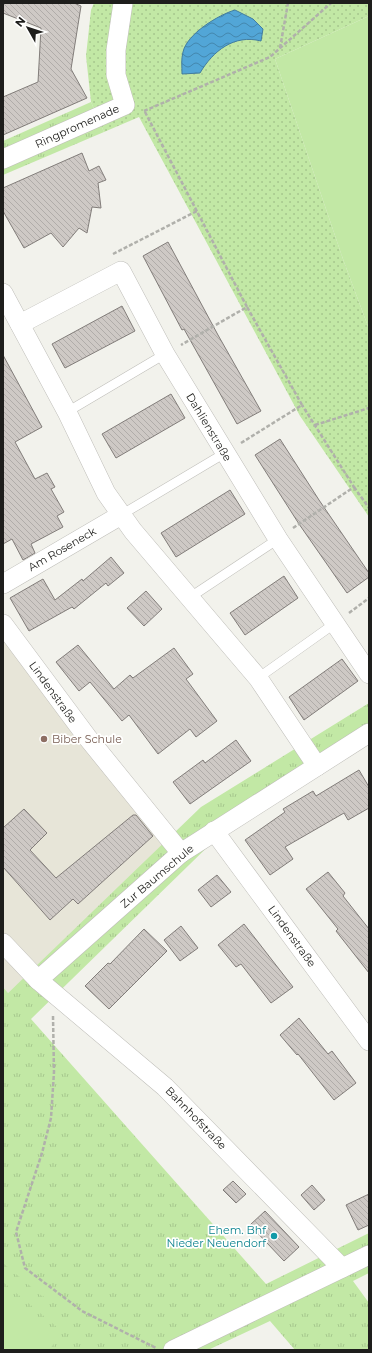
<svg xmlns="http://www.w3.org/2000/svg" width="372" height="1353" font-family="Montserrat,sans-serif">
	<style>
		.built { fill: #e7e5d8 }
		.grass { fill: url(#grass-tufts) }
		.park { fill: url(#park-dots) }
		.garden { fill: #c2e8a5 }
		.water { fill: url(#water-waves); stroke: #427d9f }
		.building { fill: url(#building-back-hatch); stroke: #827d7a }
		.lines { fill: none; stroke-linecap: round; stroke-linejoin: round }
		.lane-casing { stroke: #bfbeb9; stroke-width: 10 }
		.street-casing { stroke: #bfbeb9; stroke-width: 20 }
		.path { stroke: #b0b0ab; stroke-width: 2.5; stroke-dasharray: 4 2; stroke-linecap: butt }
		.lane { stroke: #fff; stroke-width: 9 }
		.street { stroke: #fff; stroke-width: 19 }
		.education-dot { fill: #8d6e63; stroke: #fffffe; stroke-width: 1.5 }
		.culture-dot { fill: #0f9aa8; stroke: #fffffe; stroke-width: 1.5 }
		.labels { text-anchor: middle; stroke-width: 3.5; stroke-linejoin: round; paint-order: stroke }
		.street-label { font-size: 11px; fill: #1e1e1c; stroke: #fffffe }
		.education-label { font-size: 11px; fill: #785e54; stroke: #fffffe; text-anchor: start }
		.culture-label { font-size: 11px; fill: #0d838f; stroke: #fffffe; text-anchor: end }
	</style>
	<defs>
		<pattern id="grass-tufts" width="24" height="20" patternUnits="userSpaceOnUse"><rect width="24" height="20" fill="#c2e8a5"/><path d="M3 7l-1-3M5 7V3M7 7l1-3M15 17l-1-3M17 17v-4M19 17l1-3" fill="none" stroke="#a6c78d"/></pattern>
		<pattern id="park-dots" width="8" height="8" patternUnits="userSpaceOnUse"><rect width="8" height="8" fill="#c2e8a5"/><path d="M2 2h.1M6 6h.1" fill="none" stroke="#a6c78d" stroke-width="1.8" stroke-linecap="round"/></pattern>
		<pattern id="water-waves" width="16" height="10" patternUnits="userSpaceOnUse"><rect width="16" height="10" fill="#52a6d7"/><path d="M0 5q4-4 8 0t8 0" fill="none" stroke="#4387ae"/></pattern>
		<pattern id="building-back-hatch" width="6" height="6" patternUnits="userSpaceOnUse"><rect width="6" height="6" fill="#cec9c5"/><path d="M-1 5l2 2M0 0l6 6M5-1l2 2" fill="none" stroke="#b0aca9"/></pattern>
	</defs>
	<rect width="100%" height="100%" fill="#f2f2ec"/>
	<polygon class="built" points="3,638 168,840 8,993 3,987"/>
	<g class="grass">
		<polygon points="91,102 104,132 3,175 3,141"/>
		<polygon points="369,703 369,742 228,827 31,1019 266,1284 369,1233 369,1273 353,1281 369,1303 369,1350 295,1350 270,1321 208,1350 3,1350 3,987 8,993 201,807"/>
	</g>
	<polygon class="park" points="94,3 369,3 369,16 275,59 344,262 369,329 369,517 300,416 139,117 104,132 91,102 86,56 91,10"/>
	<g class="garden">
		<polygon points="369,16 369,329 344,262 275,59"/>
		<polygon points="3,1255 47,1292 43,1297 3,1263"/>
		<polygon points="3,1273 69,1328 64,1333 3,1282"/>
		<polygon points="3,1298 56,1341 49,1350 3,1350"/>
	</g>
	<path class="water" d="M 235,10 L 253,19 L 263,29 L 261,41 C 234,34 213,51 200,73 L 182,74 C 182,67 181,59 183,52 C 187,34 218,15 235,10 Z"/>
	<g class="building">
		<polygon points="3,3 74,3 81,6 71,69 87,98 3,135 3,97 38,82 41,28 3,13"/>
		<polygon points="82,153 89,171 99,166 106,180 98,183 101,208 92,207 87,233 79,228 63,247 51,233 24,248 3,211 3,188"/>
		<polygon points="168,242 218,335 261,411 237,424 184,329 182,330 143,256"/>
		<polygon points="122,306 135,331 65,368 52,344"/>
		<polygon points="3,355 42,427 15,442 35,479 47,473 55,487 51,489 64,512 57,516 63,527 31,544 35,553 23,560 12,539 3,544"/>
		<polygon points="171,394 185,418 116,458 102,434"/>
		<polygon points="280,439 319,500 369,573 369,577 347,593 299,524 255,455"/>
		<polygon points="230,490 245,514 176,557 161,533"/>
		<polygon points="111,557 124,573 108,586 106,583 74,609 72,607 29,631 10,598 43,579 55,600 82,579 83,581"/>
		<polygon points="284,576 298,598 245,635 230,613"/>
		<polygon points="146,591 162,609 144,626 127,608"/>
		<polygon points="78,645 114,689 130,675 133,678 174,648 193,674 186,679 217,721 196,737 190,729 158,754 129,715 122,721 90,682 79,691 56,662"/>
		<polygon points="342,659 358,681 304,720 289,697"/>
		<polygon points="236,740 251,761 190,804 173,782 203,760 205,763"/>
		<polygon points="359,770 369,787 369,808 348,820 344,813 285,847 293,859 270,875 245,840 285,812 283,809 313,791 316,796"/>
		<polygon points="24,809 47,833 30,850 56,878 133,815 136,815 153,836 78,904 73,899 50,920 3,867 3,828"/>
		<polygon points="328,872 345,893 343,896 369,929 369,973 336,931 338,929 306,889"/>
		<polygon points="217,875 231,892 211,907 198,890"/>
		<polygon points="244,924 293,987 271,1003 241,964 236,967 218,945"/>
		<polygon points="181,926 198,948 180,961 164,940"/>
		<polygon points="144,929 167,951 109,1009 85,986 108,963 110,964"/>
		<polygon points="299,1018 328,1054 332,1051 356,1083 334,1100 298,1054 297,1055 280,1035"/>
		<polygon points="233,1181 246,1194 236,1203 223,1190"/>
		<polygon points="312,1185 325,1200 314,1210 301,1195"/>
		<polygon points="369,1194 369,1225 358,1230 346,1205"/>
		<polygon points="265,1211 299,1247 284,1261 250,1225"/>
	</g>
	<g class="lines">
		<g class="lane-casing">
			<g id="lane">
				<polyline points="67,412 165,354"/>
				<polyline points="121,515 225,453"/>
				<polyline points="189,598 278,539"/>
				<polyline points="258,678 334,624"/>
			</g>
		</g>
		<g class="street-casing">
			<g id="street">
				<polyline points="3,159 125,105 116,75 116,50 123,3"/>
				<polyline points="3,293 67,412 106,493 133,531 258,678 317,766"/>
				<polyline points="20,324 121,271 165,354 278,539 369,674"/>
				<polyline points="3,584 121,515"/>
				<polyline points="3,624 87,737 181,853"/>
				<polyline points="214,831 369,1041"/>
				<polyline points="3,943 38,980 181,853 369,733"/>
				<polyline points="38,980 165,1087 342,1268"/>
				<polyline points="173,1350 369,1255"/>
			</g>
		</g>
		<g class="path">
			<polyline points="280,48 288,3"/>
			<polyline points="144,111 270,57 331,3"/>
			<polyline points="145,112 247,307 181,345"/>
			<polyline points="113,254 197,211"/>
			<polyline points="315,425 369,408"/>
			<polyline points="241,443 302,405 247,307"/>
			<polyline points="354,487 369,508"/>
			<polyline points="293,528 354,487 302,405"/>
			<polyline points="349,613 369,598"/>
			<polyline points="53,1016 54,1072 51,1118 42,1153 16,1232 25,1268 82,1311 156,1348"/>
		</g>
		<use href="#lane" class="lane"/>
		<use href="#street" class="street"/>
	</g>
	<circle class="education-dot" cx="44" cy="739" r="4"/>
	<circle class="culture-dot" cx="274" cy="1236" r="4"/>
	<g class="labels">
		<g class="street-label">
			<text transform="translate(77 126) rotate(-24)" y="4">Ringpromenade</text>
			<text transform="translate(209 427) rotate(59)" y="4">Dahlienstraße</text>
			<text transform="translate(62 549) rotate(-30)" y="4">Am Roseneck</text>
			<text transform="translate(53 692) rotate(54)" y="4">Lindenstraße</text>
			<text transform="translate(157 876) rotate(-40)" y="4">Zur Baumschule</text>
			<text transform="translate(292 936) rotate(54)" y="4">Lindenstraße</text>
			<text transform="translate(196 1118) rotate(46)" y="4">Bahnhofstraße</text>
		</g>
		<g class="education-label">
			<text x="52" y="743">Biber Schule</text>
		</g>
		<g class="culture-label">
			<text x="266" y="1234">Ehem. Bhf<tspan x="266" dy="13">Nieder Neuendorf</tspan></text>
		</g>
	</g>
	<rect width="372" height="1353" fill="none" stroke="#1e1e1c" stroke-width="8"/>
	<g transform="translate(28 28) rotate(309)" stroke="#fffffe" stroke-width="3" paint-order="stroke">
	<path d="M0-3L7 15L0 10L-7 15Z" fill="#1e1e1c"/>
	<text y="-6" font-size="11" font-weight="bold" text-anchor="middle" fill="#1e1e1c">N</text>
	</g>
</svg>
